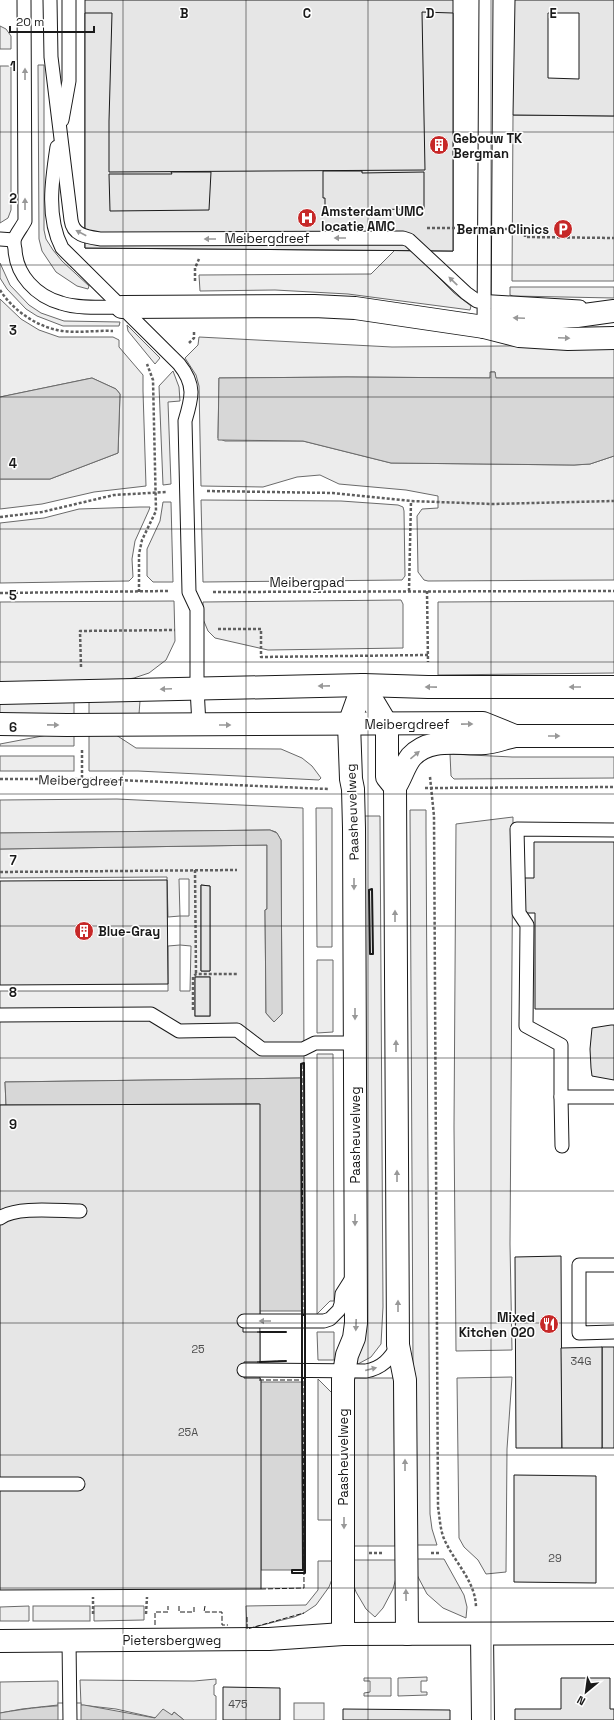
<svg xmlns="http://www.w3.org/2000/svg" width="614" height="1720" font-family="'Space Grotesk',sans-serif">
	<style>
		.built { fill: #ededed; stroke: #6a6a6a; fill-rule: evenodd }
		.water { fill: #d7d7d7; stroke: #6a6a6a }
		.pier { fill: #fff; stroke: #6a6a6a }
		.building { fill: #e6e6e6; stroke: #1a1a1a; fill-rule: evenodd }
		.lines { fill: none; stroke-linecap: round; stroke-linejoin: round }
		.lane-casing { stroke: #1a1a1a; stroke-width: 15 }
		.street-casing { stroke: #1a1a1a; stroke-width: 24 }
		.secondary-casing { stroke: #1a1a1a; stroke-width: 24 }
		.path { stroke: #5f5f5f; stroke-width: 2.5; stroke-dasharray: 3 2; stroke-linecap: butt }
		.lane { stroke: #fff; stroke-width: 13 }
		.street { stroke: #fff; stroke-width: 22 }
		.secondary { stroke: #fff; stroke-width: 22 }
		.fence { stroke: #1a1a1a; stroke-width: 1; stroke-dasharray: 5 2; stroke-linecap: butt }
		.wall { stroke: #1a1a1a; stroke-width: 2 }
		.oneway { fill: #989898 }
		.grid { fill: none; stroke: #1a1a1a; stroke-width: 1; stroke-opacity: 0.55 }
		.labels { text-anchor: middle; stroke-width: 3; stroke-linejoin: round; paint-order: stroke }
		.number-label { font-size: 11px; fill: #4d4d4d }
		.poi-label { font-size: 13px; font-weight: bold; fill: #1a1a1a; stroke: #fff; text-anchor: start }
		.street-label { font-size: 13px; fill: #1a1a1a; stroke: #fff }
		.grid-label { font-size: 13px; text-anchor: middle; font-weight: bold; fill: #1a1a1a; stroke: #fff; stroke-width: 3; stroke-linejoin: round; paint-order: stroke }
	</style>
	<rect width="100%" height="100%" fill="#fff"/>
	<g class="built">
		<polygon points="0,26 6,29 11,36 11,49 0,49"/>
		<polygon points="38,65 44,65 44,230 46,239 53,250 62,261 89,286 88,289 77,286 56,272 42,251 39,239"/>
		<polygon points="0,66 11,66 11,210 8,218 0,223"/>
		<polygon points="513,115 614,116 614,281 512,281"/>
		<polygon points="409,248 454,293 471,306 470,310 348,294 275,290 200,291 199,275 371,274 396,249"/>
		<polygon points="0,263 10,285 29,305 41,313 64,321 120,322 119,326 63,326 37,316 26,309 7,289 0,278"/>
		<polygon points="510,287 614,287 614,298 513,296 510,295"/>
		<polygon points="0,299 21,319 39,330 59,337 113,337 119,340 119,347 143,375 143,391 146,486 94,492 42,504 0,509 0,479 50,479 118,453 120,394 116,389 92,378 0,397"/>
		<polygon points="127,325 160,358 155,364 128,331"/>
		<polygon points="199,337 392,347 614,345 614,378 495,378 495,372 491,372 490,378 347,377 219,378 218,438 225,441 303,441 391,463 574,465 590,464 614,456 614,580 428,581 424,580 418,572 417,516 422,509 438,508 438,496 406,490 339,484 320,475 297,477 263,487 201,486 199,386 196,375 185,358 198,345"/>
		<polygon points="173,371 179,387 180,401 168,402 171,484 163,485 159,386"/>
		<polygon points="201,500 341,501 398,505 403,507 404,511 405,576 402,580 203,582"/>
		<polygon points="163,502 171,502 173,582 153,582 147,576 147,549 160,521"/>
		<polygon points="140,507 150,507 149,510 135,541 132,559 133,577 129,581 0,583 0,523 44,518 79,509"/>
		<polygon points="401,600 403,604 403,648 268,650 215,638 208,631 203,619 203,602"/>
		<polygon points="174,601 175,641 166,660 149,673 134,678 109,682 0,686 0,602"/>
		<polygon points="614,601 614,673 438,675 438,602"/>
		<polygon points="74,700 74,718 0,714 0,703"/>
		<polygon points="89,700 140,701 139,714 89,718"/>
		<polygon points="58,733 74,733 74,746 0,746 0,744"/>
		<polygon points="89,733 113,733 136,748 281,749 302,758 312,766 321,778 319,780 138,771 89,771"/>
		<polygon points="450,754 512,757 614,757 614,778 454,779 451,776"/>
		<rect x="0" y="756" width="74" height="15"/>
		<path d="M 117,799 L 303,808 L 304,1063 L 301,1064 L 301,1078 L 5,1082 L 6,1105 L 0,1105 L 0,991 L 168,991 L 168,946 L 180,945 L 180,916 L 168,917 L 167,877 L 0,878 L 0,849 L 267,845 L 267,909 L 265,910 L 266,1013 L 274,1022 L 282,1014 L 281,840 L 276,832 L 270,830 L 0,833 L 0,800 ZM 179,879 L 189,879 L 189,916 L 180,916 ZM 201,885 L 210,886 L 210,971 L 201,971 ZM 180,945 L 191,946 L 190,991 L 180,991 ZM 195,977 L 210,977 L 210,1016 L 195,1016 Z"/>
		<polygon points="316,808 332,808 332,947 317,947"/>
		<polygon points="410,810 426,810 426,828 430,1514 432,1529 437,1545 414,1545"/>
		<polygon points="361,816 380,816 383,1307 381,1344 371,1357 358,1364 355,1361"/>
		<polygon points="513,817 510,1244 512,1350 456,1351 454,1127 456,824"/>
		<polygon points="317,960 333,960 333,1032 317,1033"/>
		<polygon points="317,1054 333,1054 334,1257 334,1301 330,1301 317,1314"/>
		<polygon points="317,1332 334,1332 334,1360 318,1360"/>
		<polygon points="512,1377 507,1449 506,1572 486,1574 478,1560 464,1547 459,1538 457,1378"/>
		<polygon points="353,1378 394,1378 395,1546 352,1546"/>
		<polygon points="318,1379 331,1392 334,1393 335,1520 318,1520"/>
		<polygon points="414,1559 444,1559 464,1595 467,1607 466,1618 443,1608 427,1594 417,1575"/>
		<polygon points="352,1560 396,1560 396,1578 393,1589 383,1608 375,1617 366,1609 356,1592 353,1583"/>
		<polygon points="318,1561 335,1561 334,1574 329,1587 316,1605 304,1613 294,1617 247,1629 246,1606 306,1605 318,1590"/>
		<polygon points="29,1606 29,1621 0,1621 0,1607"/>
		<rect x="33" y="1606" width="57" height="15"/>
		<polygon points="94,1606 144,1606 144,1620 94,1621"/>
		<polygon points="427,1677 427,1681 421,1681 421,1692 427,1692 427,1695 398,1696 398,1678"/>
		<polygon points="364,1678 391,1678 391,1696 364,1696 364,1693 370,1692 370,1681 364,1681"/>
		<polygon points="216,1679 216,1684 214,1685 214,1695 216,1696 216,1720 184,1720 174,1712 172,1715 156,1718 116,1709 81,1705 80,1680 194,1681"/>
		<polygon points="58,1681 58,1705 22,1709 0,1713 0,1682"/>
		<rect x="294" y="1703" width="30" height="17"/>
	</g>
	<g class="water">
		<polygon points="490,372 495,372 496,378 614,378 614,456 590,464 574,465 391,463 303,441 218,440 219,378 347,377 490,378"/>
		<polygon points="92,378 116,389 120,394 118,453 50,479 0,479 0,397"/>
		<polygon points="270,830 277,833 281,840 282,1014 274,1022 266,1013 265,910 267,909 267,845 0,849 0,833"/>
		<polygon points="301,1078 303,1570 261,1570 259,1104 6,1105 5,1082"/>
		<path d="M 84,1705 L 155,1718 L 163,1709 L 172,1715 L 174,1712 L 184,1720 L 0,1720 L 0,1713 C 28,1708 55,1705 84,1705 Z"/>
	</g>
	<g class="pier">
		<rect x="260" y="1311" width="42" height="71"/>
		<rect x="58" y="1703" width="23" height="17"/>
	</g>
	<g class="building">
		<polygon points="85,0 453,0 453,251 85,248"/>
		<path d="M 515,0 L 614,0 L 614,116 L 513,115 ZM 548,13 L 579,13 L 579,79 L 548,78 Z"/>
		<polygon points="422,12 453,13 453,251 85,248 85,13 112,13 109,121 109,172 425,170"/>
		<polygon points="323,171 362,171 362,173 424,172 424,209 325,210 325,198 323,198"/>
		<polygon points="171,172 211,172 209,210 110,211 109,174 172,174"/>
		<polygon points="534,842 614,842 614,1009 535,1009 535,913 524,913 524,878 534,878"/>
		<polygon points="167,880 168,984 0,985 0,881"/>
		<polygon points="201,885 210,886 210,971 201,971"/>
		<rect x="195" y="977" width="15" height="39"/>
		<polygon points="611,1025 614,1025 614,1080 592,1076 591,1068 590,1049 592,1028"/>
		<polygon points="260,1104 260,1315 243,1315 243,1332 260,1332 260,1362 244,1362 244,1378 260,1378 261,1380 261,1589 0,1590 0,1105"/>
		<polygon points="561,1256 562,1448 516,1448 515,1257"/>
		<rect x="602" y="1347" width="12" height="101"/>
		<polygon points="602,1347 602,1448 562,1448 561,1348"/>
		<polygon points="514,1475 596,1476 596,1583 514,1582"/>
		<polygon points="561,1678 610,1678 610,1709 614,1709 614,1720 515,1720 515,1709 561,1709"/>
		<polygon points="223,1687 280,1688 280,1720 223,1720"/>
		<polygon points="343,1709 450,1710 450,1720 343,1720"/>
	</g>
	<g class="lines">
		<g class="lane-casing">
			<g id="lane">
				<path d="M 24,0 L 25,221 C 22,227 16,234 14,240 C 14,242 14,246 15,249 C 16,275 36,296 61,303 C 78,309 104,307 122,307"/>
				<path d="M 50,0 L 51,57 L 71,220 C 73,236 88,237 101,239 L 403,238 L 409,240 L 466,293 L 477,301 L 580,307"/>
				<polyline points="62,120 69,81 69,0"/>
				<path d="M 57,147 C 52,180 46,217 62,248 L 179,364 C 196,385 192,398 185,421 L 189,592 L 197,609 L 197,688 L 199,725"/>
				<polyline points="0,239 14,240"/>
				<polyline points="484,327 486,0"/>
				<polyline points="0,1015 151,1014 179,1031 237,1030 262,1049 303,1049 315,1043 356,1043"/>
				<polyline points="561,1097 561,1045 526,1026 527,925 519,913 517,829 614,830"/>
				<polyline points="562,1146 561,1097 614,1097"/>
				<path d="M 0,1218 C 16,1206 59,1211 80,1211"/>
				<polyline points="614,1265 579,1265 579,1333 614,1332"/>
				<polyline points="244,1321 324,1321 330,1319 339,1310 341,1304 342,1294 354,1275"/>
				<path d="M 244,1370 L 366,1371 C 382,1368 390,1359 398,1345"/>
				<polyline points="0,1484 78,1484"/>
				<polyline points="69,1641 70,1720"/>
			</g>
		</g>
		<g class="street-casing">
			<g id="street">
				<polyline points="122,307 314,306 355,308 484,327 519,336 568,339 614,338"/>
				<polyline points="484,327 497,317 530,319 577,316 614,311"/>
				<polyline points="363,685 387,725 387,777 395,787"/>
				<polyline points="343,1634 343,1379 347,1355 354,1338 356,1323 354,828 353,789 351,779 349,724 363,685"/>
				<path d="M 407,1634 L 405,1380 L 398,1345 L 395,787 C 401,778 404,766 411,757 C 430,736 460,745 485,743 C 495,742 505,738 515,736"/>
				<polyline points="482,1634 483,1720"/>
				<polyline points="0,1641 269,1639 343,1634 614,1633"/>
			</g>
		</g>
		<g class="secondary-casing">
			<g id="secondary">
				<polyline points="0,693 363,685 428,687 614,687"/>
				<polyline points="0,724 67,725 483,723 515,736 614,736"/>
			</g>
		</g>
		<g class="path">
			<polyline points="427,228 464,228"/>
			<polyline points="505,229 525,229 525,237 614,238"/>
			<polyline points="195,281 195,268 199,259"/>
			<path d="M 0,290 C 12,309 34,325 57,330 C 75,334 95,330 113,331"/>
			<polyline points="189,343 194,338 194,332"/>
			<polyline points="207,491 333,493 411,501 492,504 614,501"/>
			<polyline points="0,517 42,512 114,495 166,492"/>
			<polyline points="409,591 411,501"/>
			<polyline points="427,591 428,662"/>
			<polyline points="139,592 139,554 142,540 156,511 153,380 147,364"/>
			<polyline points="213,592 614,591"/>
			<polyline points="0,593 168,591"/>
			<polyline points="218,629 261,629 261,657 428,655"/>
			<polyline points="81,667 80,631 175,630"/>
			<polyline points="82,750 82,779"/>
			<path d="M 430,777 L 434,816 L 438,1507 C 440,1519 440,1532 446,1543 C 457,1565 476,1583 476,1608"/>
			<polyline points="0,779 94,779 328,789"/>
			<polyline points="425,788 614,787"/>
			<polyline points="195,870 196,974"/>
			<polyline points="0,872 237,870"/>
			<polyline points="193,1010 193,977 196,974 237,974"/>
			<polyline points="369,1553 382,1553"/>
			<polyline points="431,1553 441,1553"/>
			<polyline points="93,1614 93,1597"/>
			<polyline points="146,1614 147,1597"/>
		</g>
		<use href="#lane" class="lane"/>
		<use href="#street" class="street"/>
		<use href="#secondary" class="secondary"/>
		<g class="fence">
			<polyline points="302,1064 303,1314"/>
			<polyline points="257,1332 286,1332"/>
			<polyline points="257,1362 286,1361"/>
			<polyline points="259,1380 303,1380"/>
			<polyline points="261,1589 304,1588 303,1379"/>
			<polyline points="179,1606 179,1612 194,1612 194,1606"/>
			<polyline points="205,1606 204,1612 222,1612 222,1625 228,1625"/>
			<polyline points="247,1617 247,1629 304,1613"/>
			<polyline points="155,1625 155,1612 168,1612 168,1606"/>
		</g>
		<g class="wall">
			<polygon points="372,889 373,954 370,954 369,890"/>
			<polygon points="304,1063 305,1311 305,1315 302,1315 301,1070 301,1064"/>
			<rect x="302" y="1315" width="3" height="63"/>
			<polyline points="260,1332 286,1332"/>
			<polyline points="260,1362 286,1361"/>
			<polygon points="302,1378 305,1378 305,1573 292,1573 292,1570 303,1570"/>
		</g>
	</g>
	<defs><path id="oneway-solid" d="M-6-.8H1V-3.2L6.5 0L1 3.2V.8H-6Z"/></defs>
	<g class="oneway">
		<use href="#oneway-solid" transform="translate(25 74) rotate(-90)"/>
		<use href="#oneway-solid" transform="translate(25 204) rotate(-90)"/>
		<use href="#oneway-solid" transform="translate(81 233) rotate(-152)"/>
		<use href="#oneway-solid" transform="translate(340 238) rotate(180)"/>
		<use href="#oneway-solid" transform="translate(210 239) rotate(180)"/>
		<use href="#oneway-solid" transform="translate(453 281) rotate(-136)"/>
		<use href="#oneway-solid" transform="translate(519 318) rotate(-177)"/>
		<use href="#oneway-solid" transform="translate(564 338) rotate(2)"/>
		<use href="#oneway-solid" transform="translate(324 686) rotate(179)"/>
		<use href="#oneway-solid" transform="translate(431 687) rotate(-179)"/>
		<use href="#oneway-solid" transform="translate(575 687) rotate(-180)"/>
		<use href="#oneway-solid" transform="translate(166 689) rotate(178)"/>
		<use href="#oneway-solid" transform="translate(467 724) rotate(-1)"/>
		<use href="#oneway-solid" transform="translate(53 725) rotate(1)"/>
		<use href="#oneway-solid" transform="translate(225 725)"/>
		<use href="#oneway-solid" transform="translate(554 736)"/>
		<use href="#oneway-solid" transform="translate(415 755) rotate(-40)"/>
		<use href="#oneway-solid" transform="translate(354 884) rotate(90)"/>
		<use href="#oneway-solid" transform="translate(395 916) rotate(-90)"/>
		<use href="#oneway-solid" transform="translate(355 1014) rotate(90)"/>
		<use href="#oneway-solid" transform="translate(396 1046) rotate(-90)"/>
		<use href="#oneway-solid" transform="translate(397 1176) rotate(-90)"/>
		<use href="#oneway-solid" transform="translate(355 1220) rotate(90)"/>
		<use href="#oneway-solid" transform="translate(398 1306) rotate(-90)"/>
		<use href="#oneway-solid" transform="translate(265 1321) rotate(-180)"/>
		<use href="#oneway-solid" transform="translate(356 1325) rotate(92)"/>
		<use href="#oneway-solid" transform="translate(371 1369) rotate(-14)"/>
		<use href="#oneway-solid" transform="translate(405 1465) rotate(-90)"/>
		<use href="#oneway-solid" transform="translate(344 1523) rotate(90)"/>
		<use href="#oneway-solid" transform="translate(406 1595) rotate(-91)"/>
	</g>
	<path class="grid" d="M 123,0 L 123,1720M 246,0 L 246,1720M 368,0 L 368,1720M 491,0 L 491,1720M 0,132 L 614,132M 0,265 L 614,265M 0,397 L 614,397M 0,529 L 614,529M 0,662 L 614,662M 0,794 L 614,794M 0,926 L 614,926M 0,1058 L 614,1058M 0,1191 L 614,1191M 0,1323 L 614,1323M 0,1455 L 614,1455M 0,1588 L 614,1588"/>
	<defs>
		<g id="building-disc" transform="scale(1)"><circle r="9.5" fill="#c62828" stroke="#fff"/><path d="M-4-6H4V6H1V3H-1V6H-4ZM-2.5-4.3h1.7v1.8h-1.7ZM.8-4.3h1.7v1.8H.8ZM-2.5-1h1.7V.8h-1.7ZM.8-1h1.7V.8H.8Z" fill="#fff"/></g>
		<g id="hospital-disc" transform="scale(1)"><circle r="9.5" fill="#c62828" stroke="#fff"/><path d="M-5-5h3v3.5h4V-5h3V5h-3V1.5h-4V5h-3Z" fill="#fff"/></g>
		<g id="parking-disc" transform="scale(1)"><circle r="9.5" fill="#c62828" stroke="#fff"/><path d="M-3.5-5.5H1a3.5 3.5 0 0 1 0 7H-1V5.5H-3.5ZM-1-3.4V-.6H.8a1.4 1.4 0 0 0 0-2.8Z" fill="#fff"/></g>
		<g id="restaurant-disc" transform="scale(1)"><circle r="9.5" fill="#c62828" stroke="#fff"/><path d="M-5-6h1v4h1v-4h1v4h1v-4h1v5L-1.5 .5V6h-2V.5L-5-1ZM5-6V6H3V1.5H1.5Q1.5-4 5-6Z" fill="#fff"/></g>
	</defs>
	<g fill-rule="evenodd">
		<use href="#building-disc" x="439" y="145"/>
		<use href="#hospital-disc" x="307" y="218"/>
		<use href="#parking-disc" x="563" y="229"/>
		<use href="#building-disc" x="84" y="931"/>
		<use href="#restaurant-disc" x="549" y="1324"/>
	</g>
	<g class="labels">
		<g class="number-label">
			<text x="198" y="1353">25</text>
			<text x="581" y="1365">34G</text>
			<text x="188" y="1436">25A</text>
			<text x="555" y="1562">29</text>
			<text x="238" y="1708">475</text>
		</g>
		<g class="poi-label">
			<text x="453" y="143">Gebouw TK<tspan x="453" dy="15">Bergman</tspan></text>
			<text x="321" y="216">Amsterdam UMC<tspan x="321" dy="15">locatie AMC</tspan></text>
			<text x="549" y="234" text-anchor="end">Berman Clinics</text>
			<text x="98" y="936">Blue-Gray</text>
			<text x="535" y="1322" text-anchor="end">Mixed<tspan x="535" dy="15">Kitchen 020</tspan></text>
		</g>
		<g class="street-label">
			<text x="267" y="243">Meibergdreef</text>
			<text x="307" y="587">Meibergpad</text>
			<text x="407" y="729">Meibergdreef</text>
			<text transform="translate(81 780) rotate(1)" y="5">Meibergdreef</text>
			<text transform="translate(352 812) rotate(-92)" y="5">Paasheuvelweg</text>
			<text transform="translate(355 1135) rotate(-90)" y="5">Paasheuvelweg</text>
			<text transform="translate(343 1457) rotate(-90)" y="5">Paasheuvelweg</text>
			<text x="172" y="1645">Pietersbergweg</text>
		</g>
	</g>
	<g class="grid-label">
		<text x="184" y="18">B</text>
		<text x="307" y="18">C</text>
		<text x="430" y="18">D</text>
		<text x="553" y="18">E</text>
		<text x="13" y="71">1</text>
		<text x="13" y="203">2</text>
		<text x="13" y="335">3</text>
		<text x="13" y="468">4</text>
		<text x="13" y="600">5</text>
		<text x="13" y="732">6</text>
		<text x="13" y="865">7</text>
		<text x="13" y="997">8</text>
		<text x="13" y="1129">9</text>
	</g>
	<g transform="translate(586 1692) rotate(209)" stroke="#ffffff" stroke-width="3" paint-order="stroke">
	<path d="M0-3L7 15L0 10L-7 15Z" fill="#1a1a1a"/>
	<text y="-6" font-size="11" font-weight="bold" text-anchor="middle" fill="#1a1a1a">N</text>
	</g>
	<path d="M10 26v6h84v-6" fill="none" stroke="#1a1a1a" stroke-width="2"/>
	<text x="16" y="26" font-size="12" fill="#1a1a1a" stroke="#ffffff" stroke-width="3" paint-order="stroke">20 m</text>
</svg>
